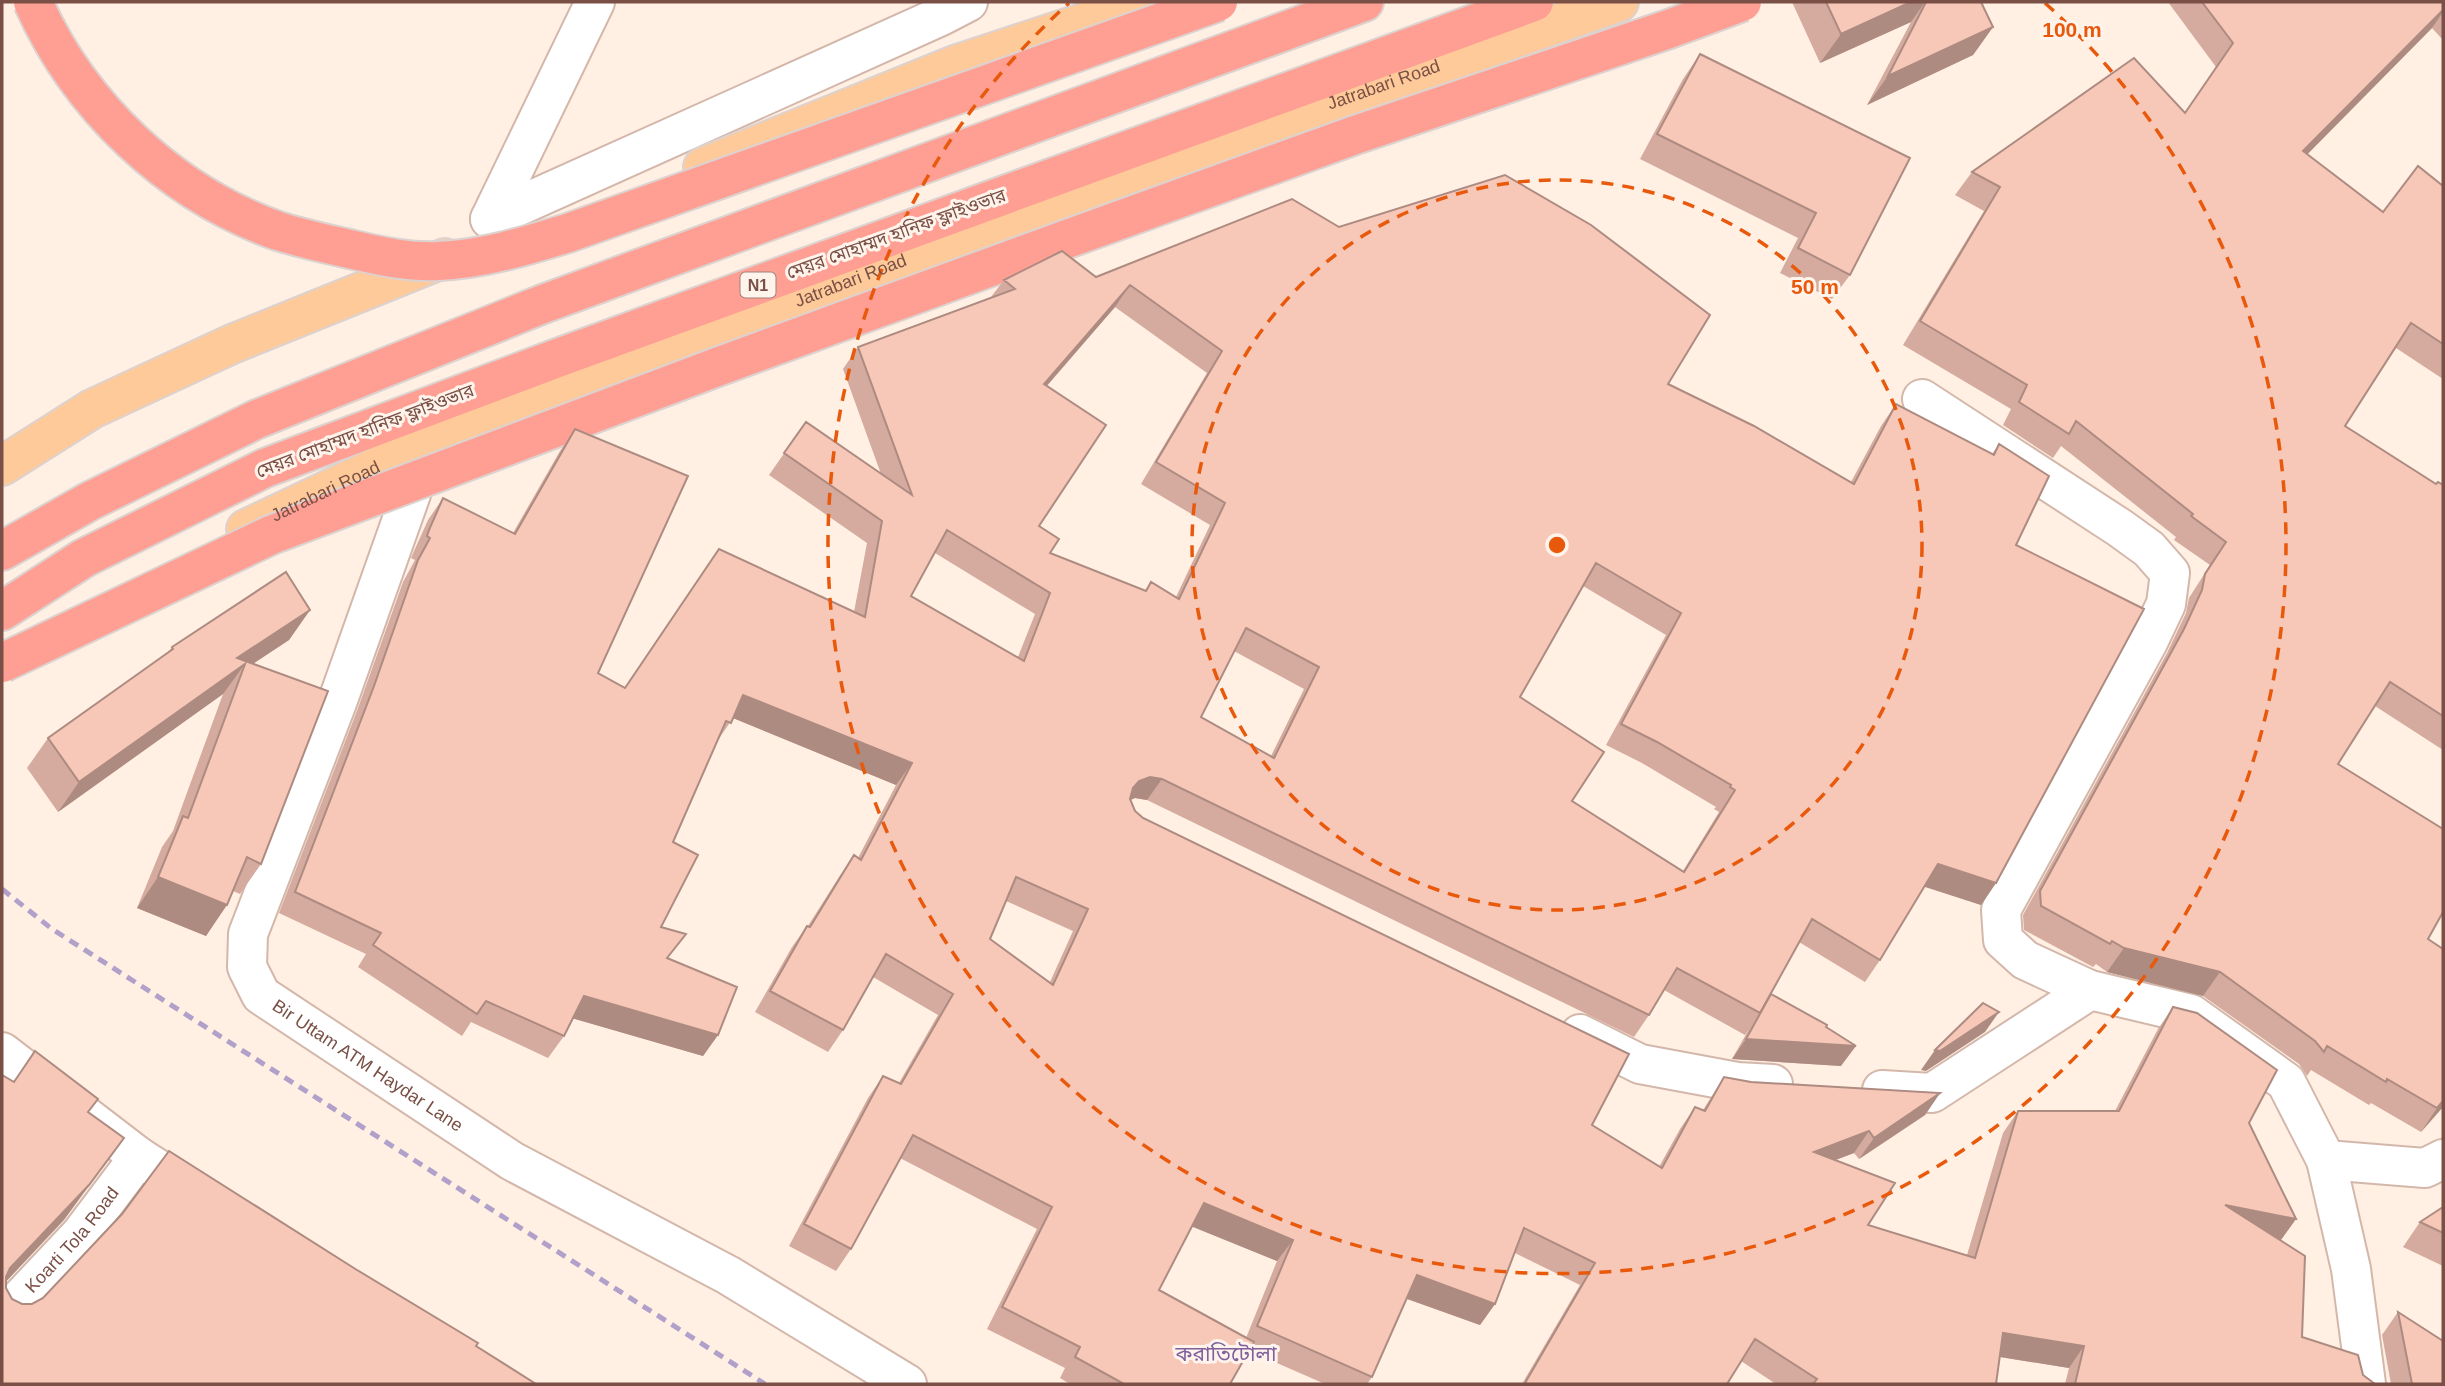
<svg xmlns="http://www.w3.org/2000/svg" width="2445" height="1386" font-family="Helvetica,'Noto Sans Bengali',sans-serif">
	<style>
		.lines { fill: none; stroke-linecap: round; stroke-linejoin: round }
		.minor-casing { stroke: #d4b7ab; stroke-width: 42 }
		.major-casing { stroke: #dcd2cf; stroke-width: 42 }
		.highway-casing { stroke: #dcd2cf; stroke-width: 42 }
		.minor { stroke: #fff; stroke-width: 38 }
		.major { stroke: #ffca9a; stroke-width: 38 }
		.highway { stroke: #ff9f94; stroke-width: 38 }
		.rail { stroke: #b0a0ca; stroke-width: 5; stroke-dasharray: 10 7; stroke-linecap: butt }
		.highway-bridge-casing { stroke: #dcd2cf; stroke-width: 42; stroke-linecap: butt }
		.highway-bridge { stroke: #ff9f94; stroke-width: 38 }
		.wall { fill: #d4ab9e; fill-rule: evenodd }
		.shaded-wall { fill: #ad8b81 }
		.building { fill: #f7c7b8; stroke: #ad8b81; stroke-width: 2; fill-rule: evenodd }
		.ring { fill: none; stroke: #e8590c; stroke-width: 3.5; stroke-dasharray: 12 9 }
		.labels { text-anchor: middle; stroke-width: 6; stroke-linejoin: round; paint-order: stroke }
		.shield { fill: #fff4ec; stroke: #a28178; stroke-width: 2 }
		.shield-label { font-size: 16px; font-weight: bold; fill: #7a5046 }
		.street-label { font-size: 18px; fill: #7a5046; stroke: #fff4ec }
		.quarter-label { font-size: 21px; fill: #80619e; stroke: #fff4ec }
		.centre { fill: #e8590c; stroke: #fff4ec; stroke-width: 3.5 }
		.ring-label { font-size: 21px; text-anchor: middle; font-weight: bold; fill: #e8590c; stroke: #fff4ec; stroke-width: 6; stroke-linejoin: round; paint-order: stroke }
	</style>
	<rect width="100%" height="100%" fill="#fff0e3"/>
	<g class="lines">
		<g class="minor-casing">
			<g id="minor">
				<polyline points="490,219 941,16 968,2"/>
				<polyline points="490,219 595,2"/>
				<polyline points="1922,399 2120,528 2149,549 2170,573 2166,604 2148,642 2001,910 2003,940 2025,960 2090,990"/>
				<path id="s1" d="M 422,453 L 411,494 L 338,700 L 248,934 L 247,967 L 261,995 L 512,1161 L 728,1275 L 907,1384"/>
				<polyline points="1580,1034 1640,1064 1737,1082 1773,1084"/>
				<polyline points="2,1052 139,1157 200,1196"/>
				<polyline points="1882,1090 1932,1093 2090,990 2191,1014 2286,1082 2326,1160 2351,1269 2366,1384"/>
				<polyline points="2326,1160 2425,1168 2443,1159"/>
				<path id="s2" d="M 2,1318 L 81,1234 L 139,1157"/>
			</g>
		</g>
		<g class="major-casing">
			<g id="major">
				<polyline points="703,167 955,65 1146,2"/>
				<polyline points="2,466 92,409 232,344 445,258"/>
				<path id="s3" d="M 246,529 L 425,444 L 1112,180 L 1619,2"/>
			</g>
		</g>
		<g class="highway-casing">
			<g id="highway">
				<polyline points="2,551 90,501 255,420 543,304 1364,2"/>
				<polyline points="2,611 84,558 265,468 555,359 1534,2"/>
			</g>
		</g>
		<use href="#minor" class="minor"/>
		<use href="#major" class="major"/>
		<use href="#highway" class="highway"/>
		<polyline class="rail" points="2,889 52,929 765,1384"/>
		<g class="highway-bridge-casing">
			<g id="highway-bridge">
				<path d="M 33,2 C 79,106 170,193 278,231 C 300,238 323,243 345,248 C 376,255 407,263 439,261 C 483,259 526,246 568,233 L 1218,2"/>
				<polyline points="2,663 271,535 717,367 1067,239 1355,135 1669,29 1742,2"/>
			</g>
		</g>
		<use href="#highway-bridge" class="highway-bridge"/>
	</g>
	<g class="wall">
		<polygon points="1792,2 1981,2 1993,27 1973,55 1867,105 1911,22 1820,63"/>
		<polygon points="2168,2 2443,2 2443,40 2432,28 2307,154 2383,212 2443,186 2443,379 2396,348 2345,426 2436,484 2443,485 2443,750 2375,706 2338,764 2428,939 2443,949 2443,1107 2421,1132 2371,1103 2369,1105 2311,1070 2307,1076 2299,1064 2203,996 2107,972 2096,964 2093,967 2024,930 2023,915 2167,653 2186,613 2189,598 2210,565 2174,540 2176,537 2061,446 2053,458 2003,425 2011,409 1903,345 1984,211 1955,195 1972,172 2185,113 2216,67"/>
		<polygon points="1700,54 1910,158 1850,275 1832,299 1780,273 1798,238 1640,159 1683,79"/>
		<path d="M 1339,227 L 1668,384 L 1851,482 L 1881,426 L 1896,404 L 1992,454 L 1999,444 L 2016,545 L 1996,883 L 1981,905 L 1924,886 L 1880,960 L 1865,982 L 1799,942 L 1767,1000 L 1826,1027 L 1841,1066 L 1732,1059 L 1749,1029 L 1745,1035 L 1664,990 L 1649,1015 L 1634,1037 L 1147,800 L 1135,798 L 1131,800 L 1135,811 L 1143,818 L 1592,1125 L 1659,1167 L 1680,1129 L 1695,1107 L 1703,1110 L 1724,1077 L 1751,1082 L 1940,1093 L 1925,1115 L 1859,1159 L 1854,1153 L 1835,1160 L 1868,1225 L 1967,1255 L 2003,1133 L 2018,1111 L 2115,1111 L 2158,1029 L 2173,1007 L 2249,1123 L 2296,1219 L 2281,1240 L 2302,1337 L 2363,1375 L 2375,1384 L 2065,1384 L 2069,1368 L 2000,1357 L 1996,1384 L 1776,1384 L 1741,1361 L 1727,1384 L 1522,1384 L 1580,1285 L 1515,1253 L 1495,1304 L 1480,1325 L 1407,1299 L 1372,1377 L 1367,1384 L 1325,1384 L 1249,1351 L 1230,1384 L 1070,1384 L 1060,1378 L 1065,1368 L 987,1329 L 1037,1229 L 900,1158 L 851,1249 L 836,1271 L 789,1246 L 868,1098 L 883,1076 L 899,1083 L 938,1015 L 873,977 L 843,1030 L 828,1052 L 755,1012 L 792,947 L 807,926 L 808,926 L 839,877 L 854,855 L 858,858 L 896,785 L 733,718 L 716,743 L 673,842 L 661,927 L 668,959 L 718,1035 L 703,1056 L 572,1018 L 564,1036 L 548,1058 L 471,1022 L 462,1036 L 358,967 L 366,954 L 279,913 L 358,708 L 403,582 L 415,560 L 411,558 L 414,551 L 428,520 L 443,498 L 513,533 L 560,451 L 575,429 L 598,673 L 625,687 L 854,612 L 867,543 L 769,475 L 806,422 L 881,474 L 843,369 L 858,347 L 991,297 L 1004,280 L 1096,277 ZM 1115,307 L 1207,373 L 1141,484 L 1210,525 L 1176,597 L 1145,591 L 1050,553 L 1039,526 L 1047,386 ZM 935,553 L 1035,614 L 1018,657 L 911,596 ZM 1583,586 L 1666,635 L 1606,745 L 1642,763 L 1716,807 L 1714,809 L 1719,812 L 1683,871 L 1572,801 L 1520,697 ZM 1234,651 L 1304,689 L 1271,756 L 1201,717 ZM 1006,901 L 1073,931 L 1050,982 L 990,939 ZM 1192,1226 L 1277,1261 L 1246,1338 L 1159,1290 Z"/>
		<polygon points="310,610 289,640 253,664 261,864 240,894 233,891 206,936 137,908 162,847 173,831 223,694 58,812 27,768 48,738 167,654 172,647"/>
		<polygon points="2443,1207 2443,1266 2403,1247 2420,1222"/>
		<polygon points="2398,1312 2443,1384 2391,1384 2382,1335"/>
	</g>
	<g class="shaded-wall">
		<polygon points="1911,2 1925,2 1911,22 1820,63 1841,34"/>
		<polygon points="2443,10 2443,12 2432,28 2287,175 2303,151"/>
		<polygon points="1993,27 1973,55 1867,105 1888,76"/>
		<polygon points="1130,285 1115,307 1029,406 1044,384"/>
		<polygon points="310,610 289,640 242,671 245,664 223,694 58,812 79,782 237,658"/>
		<polygon points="743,695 912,763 896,785 728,716"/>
		<polygon points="1150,777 1162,779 1147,800 1135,798 1124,802 1133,788 1139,781"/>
		<polygon points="1938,864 1996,883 1981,905 1922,886"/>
		<polygon points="158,877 227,905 206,936 137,908"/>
		<polygon points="2124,948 2220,972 2203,996 2107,972"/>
		<polygon points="584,996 718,1035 703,1056 568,1017"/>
		<polygon points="1999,1012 1985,1032 1926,1071 1921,1070 1935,1050"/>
		<polygon points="1746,1039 1856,1046 1841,1066 1732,1059"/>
		<polygon points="1940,1093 1925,1115 1859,1159 1874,1138"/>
		<polygon points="2443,1101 2443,1107 2421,1132 2437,1108"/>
		<polygon points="1869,1131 1854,1153 1799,1174 1814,1152"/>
		<polygon points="124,1138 64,1220 2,1286 10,1268"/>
		<polygon points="1204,1203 1293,1240 1277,1261 1188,1225"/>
		<polygon points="2225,1205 2296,1219 2280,1241"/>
		<polygon points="1417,1275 1495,1304 1480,1325 1402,1297"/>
		<polygon points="2003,1333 2084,1346 2069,1368 1988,1355"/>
	</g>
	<g class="building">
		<polygon points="1826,2 1911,2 1841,34"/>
		<polygon points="1926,2 1981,2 1993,27 1888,76"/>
		<polygon points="2202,2 2443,2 2443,10 2303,151 2383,212 2418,166 2443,186 2443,344 2411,323 2345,426 2436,484 2438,482 2443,485 2443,716 2390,682 2338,764 2443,829 2443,912 2428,939 2443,949 2443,1101 2437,1108 2387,1079 2386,1082 2327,1046 2324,1052 2315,1041 2220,972 2124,948 2112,941 2110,944 2041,906 2040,891 2184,629 2202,590 2205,574 2226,542 2191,516 2193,514 2076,421 2069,434 2019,402 2027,385 1920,321 2000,187 1972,172 2134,58 2185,113 2233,43"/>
		<polygon points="1700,54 1910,158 1850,275 1798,248 1816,213 1657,134"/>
		<path d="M 1505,175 L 1591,225 L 1710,315 L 1668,384 L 1754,426 L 1854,484 L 1896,404 L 1994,455 L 1999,444 L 2049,476 L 2016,545 L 2144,609 L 1996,883 L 1938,864 L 1880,960 L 1812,919 L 1760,1013 L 1677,968 L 1649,1015 L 1162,779 L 1150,777 L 1139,781 L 1133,788 L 1130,799 L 1135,811 L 1143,818 L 1629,1054 L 1592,1125 L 1662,1168 L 1695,1107 L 1705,1111 L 1724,1077 L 1751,1082 L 1940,1093 L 1874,1138 L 1869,1131 L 1814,1152 L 1895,1183 L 1868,1225 L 1975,1258 L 2018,1111 L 2119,1111 L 2173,1007 L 2197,1013 L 2277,1070 L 2249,1123 L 2296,1219 L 2225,1205 L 2305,1256 L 2302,1337 L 2358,1355 L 2363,1375 L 2375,1384 L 2075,1384 L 2084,1346 L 2003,1333 L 1996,1384 L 1813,1384 L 1817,1379 L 1755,1339 L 1727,1384 L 1527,1384 L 1525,1383 L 1595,1263 L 1524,1228 L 1495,1304 L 1417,1275 L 1372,1377 L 1257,1326 L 1293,1240 L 1204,1203 L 1159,1290 L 1254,1342 L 1230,1384 L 1124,1384 L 1075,1357 L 1080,1347 L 1002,1307 L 1052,1207 L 913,1135 L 851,1249 L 804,1224 L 883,1076 L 901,1084 L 953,994 L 886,954 L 843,1030 L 770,991 L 807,926 L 810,927 L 854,855 L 861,860 L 912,763 L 743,695 L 731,723 L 726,721 L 673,842 L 698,855 L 661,927 L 686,934 L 667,958 L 737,987 L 718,1035 L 584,996 L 564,1036 L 486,1001 L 477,1014 L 373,945 L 381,933 L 295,892 L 374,686 L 418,560 L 430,538 L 427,536 L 429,530 L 443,498 L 515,534 L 575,429 L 688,476 L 598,673 L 625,688 L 719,549 L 865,617 L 882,521 L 784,453 L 806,422 L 912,495 L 858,347 L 1015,289 L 1004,280 L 1062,251 L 1096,277 L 1292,199 L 1339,227 ZM 1130,285 L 1222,351 L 1156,462 L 1225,503 L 1179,599 L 1151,582 L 1146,591 L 1050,553 L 1059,539 L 1039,526 L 1106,425 L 1044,384 ZM 947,530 L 1050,593 L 1024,661 L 911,596 ZM 1596,563 L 1681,613 L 1621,724 L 1657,742 L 1731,785 L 1730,787 L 1735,790 L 1684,872 L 1572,801 L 1604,752 L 1520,697 ZM 1246,628 L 1319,667 L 1274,758 L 1201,717 ZM 1016,877 L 1088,909 L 1053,985 L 990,939 Z"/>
		<polygon points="286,572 310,610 237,658 328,691 261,864 247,857 227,905 158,877 183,816 188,818 245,664 79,782 48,738 173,649 172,647"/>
		<polygon points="1771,994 1827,1025 1826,1027 1856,1046 1746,1039"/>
		<polygon points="1983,1003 1999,1012 1940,1051 1935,1050"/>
		<polygon points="35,1051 98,1099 88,1112 124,1138 89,1185 10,1268 6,1277 6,1288 12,1299 22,1304 32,1304 43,1298 122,1214 169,1151 357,1270 478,1343 476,1346 536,1384 2,1384 2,1075 14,1082"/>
		<polygon points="2443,1207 2443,1233 2420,1222"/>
		<polygon points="2398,1312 2443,1341 2443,1384 2412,1384"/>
	</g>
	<g class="ring">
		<circle cx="1557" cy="545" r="365"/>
		<path d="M2045 3A729 729 0 1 1 1069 3"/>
	</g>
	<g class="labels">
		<rect class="shield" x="740.5" y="272.5" width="35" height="25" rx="5"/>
		<g class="shield-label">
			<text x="758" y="291">N1</text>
		</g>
		<g class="street-label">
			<text dy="6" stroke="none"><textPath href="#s3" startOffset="1222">Jatrabari Road</textPath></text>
			<text transform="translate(896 234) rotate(-20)" y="6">মেয়র মোহাম্মদ হানিফ ফ্লাইওভার</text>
			<text dy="6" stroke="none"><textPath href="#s3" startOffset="654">Jatrabari Road</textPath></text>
			<text transform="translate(365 431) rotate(-21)" y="6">মেয়র মোহাম্মদ হানিফ ফ্লাইওভার</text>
			<text dy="6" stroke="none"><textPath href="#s3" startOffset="88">Jatrabari Road</textPath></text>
			<text dy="6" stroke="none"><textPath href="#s1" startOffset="704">Bir Uttam ATM Haydar Lane</textPath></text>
			<text dy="6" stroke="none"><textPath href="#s2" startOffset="105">Koarti Tola Road</textPath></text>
		</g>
		<g class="quarter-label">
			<text x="1226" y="1361">করাতিটোলা</text>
		</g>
	</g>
	<circle cx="1557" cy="545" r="10" class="centre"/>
	<g class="ring-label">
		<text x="2072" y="37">100 m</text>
		<text x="1815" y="294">50 m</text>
	</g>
	<rect width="2445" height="1386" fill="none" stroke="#7a5046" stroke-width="7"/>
</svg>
